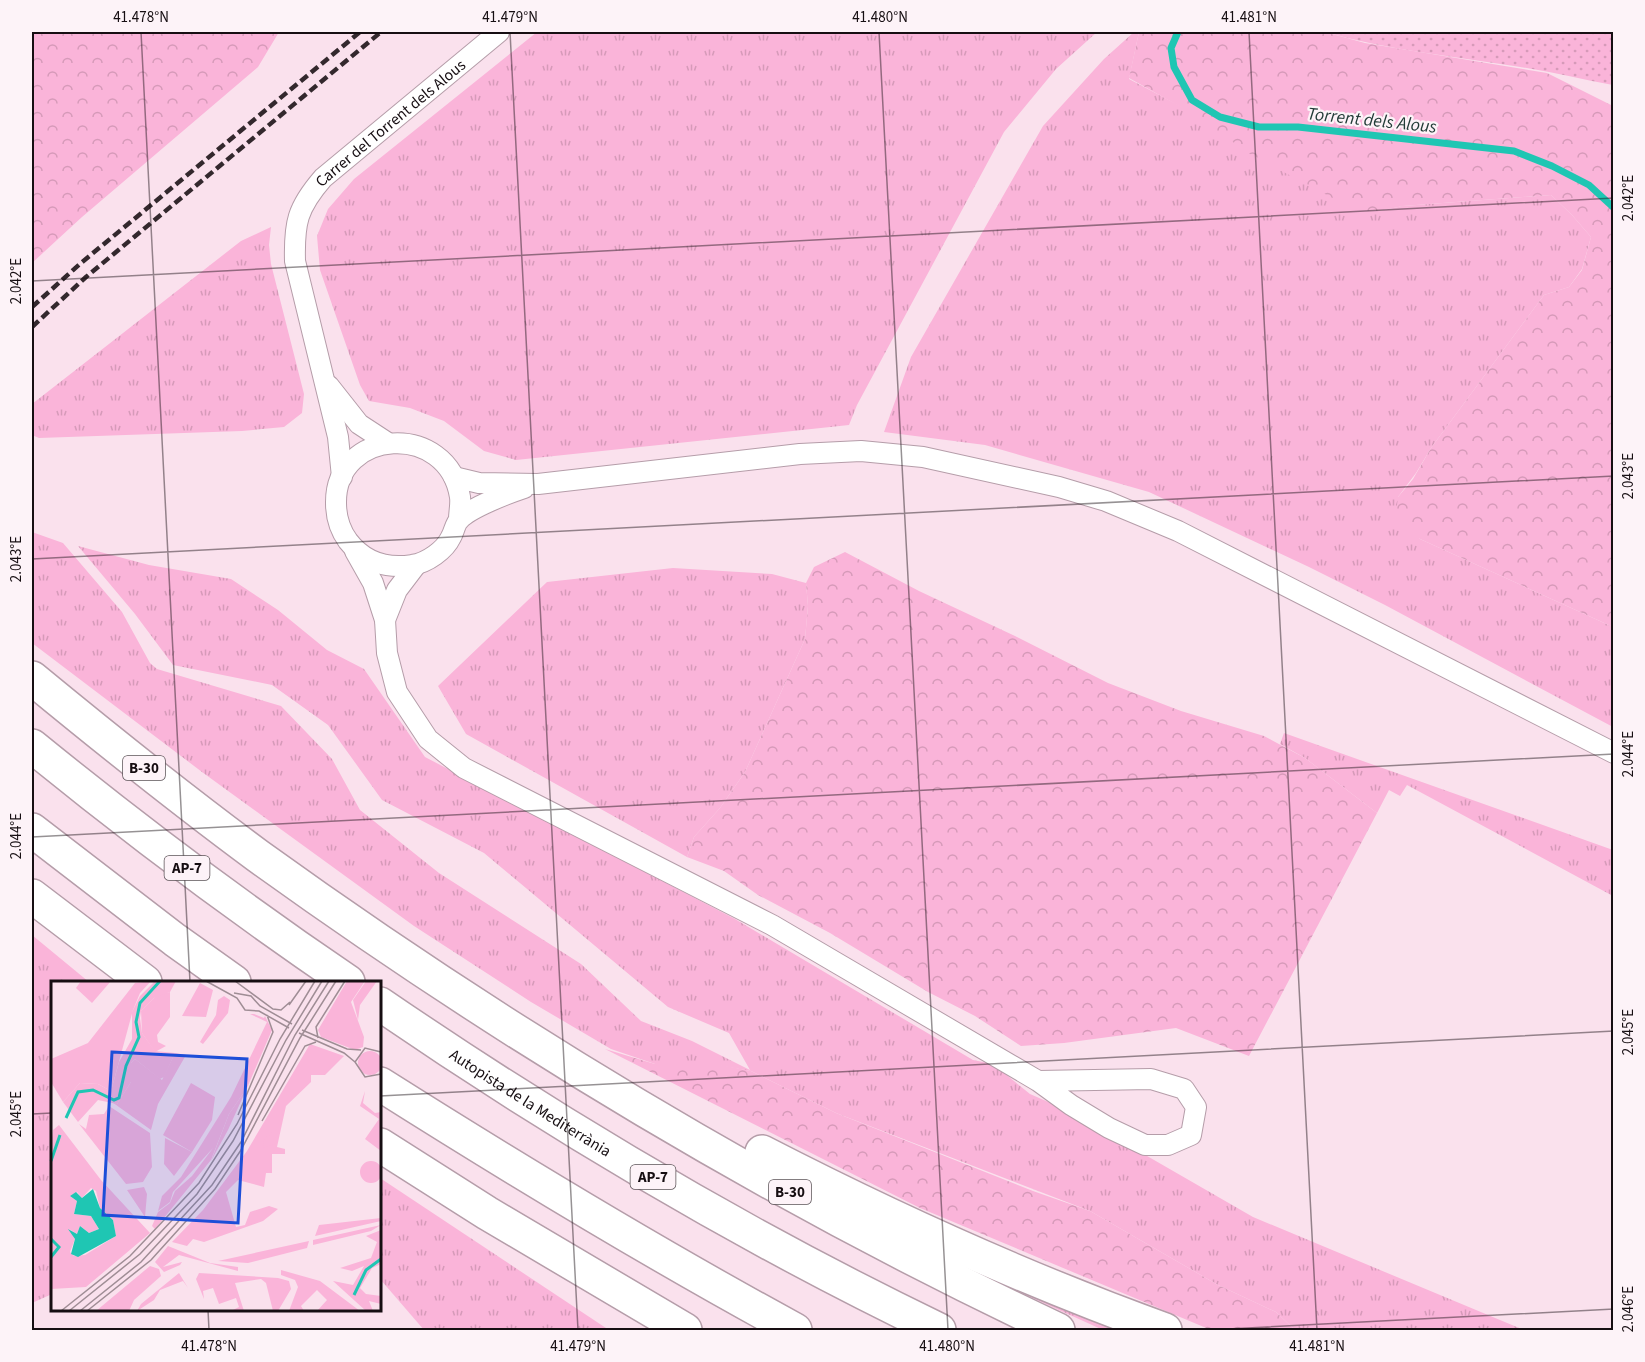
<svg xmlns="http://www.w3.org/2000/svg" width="1645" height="1362" font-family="'Source Sans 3',sans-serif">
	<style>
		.grass { fill: url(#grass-tufts) }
		.forest { fill: url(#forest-crowns) }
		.park { fill: url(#park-dots) }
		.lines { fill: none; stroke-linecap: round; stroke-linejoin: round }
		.stream { stroke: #1fc6b3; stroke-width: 7 }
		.street-casing { stroke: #b59da9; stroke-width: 22 }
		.highway-casing { stroke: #b59da9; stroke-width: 36 }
		.street { stroke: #fff; stroke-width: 20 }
		.highway { stroke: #fff; stroke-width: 33 }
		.rail { stroke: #33282d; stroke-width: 4.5; stroke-dasharray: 9 4.5; stroke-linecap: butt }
		.ticks { fill: none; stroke: #160e12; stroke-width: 1.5; stroke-opacity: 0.45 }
		.labels { text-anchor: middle; stroke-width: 4.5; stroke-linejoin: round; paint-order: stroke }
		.shield { fill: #fdf3f8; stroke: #5b5357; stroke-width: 1.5 }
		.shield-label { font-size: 15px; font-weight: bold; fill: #160e12 }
		.street-label { font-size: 16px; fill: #160e12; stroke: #fdf3f8 }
		.water-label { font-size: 18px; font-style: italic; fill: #233c38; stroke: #fdf3f8 }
		.inset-river { fill: none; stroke: #1fc6b3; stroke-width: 3 }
		.inset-road { fill: none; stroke: #9f8d95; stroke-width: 1.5 }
		.view { fill: #1d4ed8; fill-opacity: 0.15; stroke: #1d4ed8; stroke-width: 3 }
		.inset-edge { fill: none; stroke: #160e12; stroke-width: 3 }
		.neatline { fill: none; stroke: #160e12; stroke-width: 2 }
		.ticks-label { font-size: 15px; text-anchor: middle; fill: #160e12 }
	</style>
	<defs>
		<pattern id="grass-tufts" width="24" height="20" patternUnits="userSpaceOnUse" patternTransform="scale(1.5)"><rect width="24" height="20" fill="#fab4d9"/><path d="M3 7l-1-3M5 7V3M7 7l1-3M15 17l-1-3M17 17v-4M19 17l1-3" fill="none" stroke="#d69ab9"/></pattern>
		<pattern id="forest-crowns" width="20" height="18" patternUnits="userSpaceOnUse" patternTransform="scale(1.5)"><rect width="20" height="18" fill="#fab4d9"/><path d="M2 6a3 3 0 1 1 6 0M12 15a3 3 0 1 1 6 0" fill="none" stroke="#d69ab9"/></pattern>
		<pattern id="park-dots" width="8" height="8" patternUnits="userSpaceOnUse" patternTransform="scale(1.5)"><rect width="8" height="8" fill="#fab4d9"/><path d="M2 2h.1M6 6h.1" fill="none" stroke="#d69ab9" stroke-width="1.8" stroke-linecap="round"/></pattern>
	</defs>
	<rect width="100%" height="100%" fill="#fae1ed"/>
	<g class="grass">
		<polygon points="537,32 1097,32 1056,69 1004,132 857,405 849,425 516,460 484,451 444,421 410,408 369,401 360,385 320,270 317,236 328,209 354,179"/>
		<polygon points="1134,32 1139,32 1129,79 1379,211 1403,206 1551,195 1572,215 1591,237 1582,269 1569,287 1544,295 1431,448 1416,473 1398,497 1420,539 1613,627 1613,727 1385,605 1309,567 1149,492 985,445 884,432 911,357 1043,126 1104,59"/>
		<polygon points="271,227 269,245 271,264 304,394 302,413 284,427 242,431 39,438 32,435 32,404 241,241"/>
		<polygon points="32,532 63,543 122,612 150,663 157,669 281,706 332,759 360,810 439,873 581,964 641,1021 692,1041 750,1070 729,1033 668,1007 484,853 382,800 328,725 272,685 173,665 135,614 78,546 149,565 231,579 278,610 327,650 364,669 425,757 735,919 973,1060 993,1064 1030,1094 1069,1111 1253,1217 1524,1330 1295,1330 1276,1312 1218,1285 1090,1211 836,1113 751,1071 711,1064 655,1064 611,1049 531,1002 414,926 202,772 32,643"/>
		<polygon points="673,568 772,574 806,583 808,606 805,639 745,772 720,808 694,837 687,857 466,734 438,686 547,582"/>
		<polygon points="1284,733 1613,850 1613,896 1407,785 1400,796 1389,790 1377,813 1305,758 1280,744"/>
		<polygon points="32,935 89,982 52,982 52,1294 32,1303"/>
		<polygon points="380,1178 609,1330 424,1330 380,1279"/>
		<polygon points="982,1275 1128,1330 1103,1330"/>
	</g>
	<g class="forest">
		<polygon points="32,32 279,32 258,67 82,217 32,263"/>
		<polygon points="1139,32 1325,32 1365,43 1547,73 1613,106 1613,627 1420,539 1396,514 1398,497 1413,479 1431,448 1544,295 1569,287 1582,270 1591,237 1572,215 1551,195 1403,206 1379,211 1355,210 1250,154 1193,114 1129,78"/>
		<polygon points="845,552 919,591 1015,636 1108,683 1181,711 1264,736 1305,758 1377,813 1249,1056 1176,1028 1064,1043 1021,1046 975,1016 928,992 830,933 758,895 724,871 687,857 694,837 720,808 745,772 805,639 808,606 806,583 814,567"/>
		<polygon points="605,1049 655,1064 711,1063 751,1071 836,1113 1033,1191 1090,1211 1218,1285 1276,1312 1295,1330 1211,1330 920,1208"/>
	</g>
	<path class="park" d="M 1325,32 L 1613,32 L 1613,85 C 1580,79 1548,71 1514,66 C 1451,56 1387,50 1325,32 Z"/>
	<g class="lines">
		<polyline class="stream" points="1178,32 1171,48 1174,67 1192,100 1220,117 1259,127 1298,127 1514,151 1552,166 1589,185 1614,208"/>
		<g class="street-casing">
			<g id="street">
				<polyline points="329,386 359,424 388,443"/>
				<path id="s1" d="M 342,477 L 338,437 L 295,261 C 294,223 297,208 323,178 L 499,32"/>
				<polyline points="454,477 479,483 538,484 800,454 861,451 923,457 1059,487 1106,501 1178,531 1614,753"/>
				<path d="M 459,519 C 459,512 461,504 460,497 C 448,421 335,428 336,503 C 336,517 340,530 348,541 C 364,562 387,569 412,565 C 427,563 445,550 451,537 C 454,532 455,524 459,520 C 469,508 509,493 524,488"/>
				<polyline points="355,551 373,583 385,620 387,653 397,692 428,739 464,768 772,925 1038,1081 1071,1105 1109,1128 1145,1145 1168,1145 1191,1135 1196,1107 1184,1089 1151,1079 1038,1081"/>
				<polyline points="385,620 397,590 416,565"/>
			</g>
		</g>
		<g class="highway-casing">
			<g id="highway">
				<path d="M 32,678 C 106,739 181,799 258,856 C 509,1037 778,1198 1058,1330"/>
				<path d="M 32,746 C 134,829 239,908 348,982"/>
				<polyline points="32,830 175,940 234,982"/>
				<polyline points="32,896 145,982"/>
				<path id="s2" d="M 380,1004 C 558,1126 744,1236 939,1330"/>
				<path d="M 380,1084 C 516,1170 653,1253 795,1330"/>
				<polyline points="380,1145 487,1213 685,1330"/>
				<path d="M 762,1152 C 892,1219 1027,1280 1165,1330"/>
			</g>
		</g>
		<use href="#street" class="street"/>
		<use href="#highway" class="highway"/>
		<g class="rail">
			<polyline points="32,307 81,263 360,32"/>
			<polyline points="32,327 86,277 381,32"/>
		</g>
	</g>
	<path class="ticks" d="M 141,32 L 190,982M 510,32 L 578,1330M 879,32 L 948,1330M 1249,32 L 1317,1330M 32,281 L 1614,198M 32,559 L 1614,476M 32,837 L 1614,754M 380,1096 L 1614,1031M 32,1114 L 52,1113M 208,1310 L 209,1330M 1208,1330 L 1614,1309"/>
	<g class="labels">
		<g class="shield">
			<rect x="123" y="756" width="42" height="24" rx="4.5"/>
			<rect x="164.5" y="856" width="45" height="24" rx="4.5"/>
			<rect x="630.5" y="1165" width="45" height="24" rx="4.5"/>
			<rect x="769" y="1180" width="42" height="24" rx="4.5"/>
		</g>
		<g class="shield-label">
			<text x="144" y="773">B-30</text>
			<text x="187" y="873">AP-7</text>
			<text x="653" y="1182">AP-7</text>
			<text x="790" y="1197">B-30</text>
		</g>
		<g class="street-label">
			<text dy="6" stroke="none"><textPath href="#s1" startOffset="399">Carrer del Torrent dels Alous</textPath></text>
			<text dy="6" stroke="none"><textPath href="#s2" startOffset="180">Autopista de la Mediterrània</textPath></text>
		</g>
		<g class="water-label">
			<text transform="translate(1372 120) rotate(6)" y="6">Torrent dels Alous</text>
		</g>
	</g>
	<g transform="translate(51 981)">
		<rect width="330" height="330" fill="#fae1ed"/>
		<path d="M 296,0 L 314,0 L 300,21 L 313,56 L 312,66 L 304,69 L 270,56 L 267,49 ZM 315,0 L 326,0 L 309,24 L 307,39 L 302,19 ZM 149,2 L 162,9 L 155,36 L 131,35 ZM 119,11 L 119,36 L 106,54 L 107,61 L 115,65 L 104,71 L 91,52 L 90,30 L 106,14 ZM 173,15 L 179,19 L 177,32 L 152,63 L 149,61 L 165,34 L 167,19 ZM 199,33 L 203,33 L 213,37 L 214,35 L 221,49 L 196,107 L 178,133 L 160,179 L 104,248 L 101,245 L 107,231 L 119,222 L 124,210 L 141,195 L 162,167 L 122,211 L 119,221 L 107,230 L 111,215 L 130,196 L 180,116 L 216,41 ZM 259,63 L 293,75 L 274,94 L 260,94 L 260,101 L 235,125 L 226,166 L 234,168 L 234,173 L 221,173 L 221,192 L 215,192 L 213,206 L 187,199 L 175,211 L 185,246 L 194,244 L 199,231 L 218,225 L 227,228 L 212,240 L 153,261 L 142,258 L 136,265 L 121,261 L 152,229 L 196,170 ZM307 82a12 12 0 1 1 24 0a12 12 0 1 1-24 0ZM 124,72 L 135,74 L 107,123 L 100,149 L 61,121 L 66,123 L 80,101 L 80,82 L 84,78 L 111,99 ZM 314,110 L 312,122 L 324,132 L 330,131 L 330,170 L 314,158 L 328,138 L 309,125 ZM 58,125 L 99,152 L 101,186 L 92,201 L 75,203 L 28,143 L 35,148 L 38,134 L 53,133 ZM 114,157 L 141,171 L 123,195 L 113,183 ZM 93,206 L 96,213 L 94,236 L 76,209 ZM 330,237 L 330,240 L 264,255 L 268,244 ZM 330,244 L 320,250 L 262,264 L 262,259 ZM 330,249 L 330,283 L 321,287 L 309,307 L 315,313 L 330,315 L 330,323 L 318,320 L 322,330 L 315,330 L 282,300 L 302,304 L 313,285 L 301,290 L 289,287 L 320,277 L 326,261 L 315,255 ZM 258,260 L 256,267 L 197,282 L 167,280 ZM 117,265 L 159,282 L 187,286 L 187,290 L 128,274 L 112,286 L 131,281 L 129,284 L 113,291 L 104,281 ZM 99,285 L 108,288 L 110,295 L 83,319 L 78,330 L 45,330 ZM 128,292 L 137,307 L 132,300 L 109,309 L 103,319 L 86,330 L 90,323 ZM 148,292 L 227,297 L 238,300 L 240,308 L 227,330 L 222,330 L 215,302 L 210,298 L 184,302 L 193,330 L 180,330 L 188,326 L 185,317 L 168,323 L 162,307 L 152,310 L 153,318 L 145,298 Z" fill="#fab4d9"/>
		<path d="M 104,0 L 125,0 L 119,11 L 103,17 L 90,30 L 89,37 L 91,52 L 104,70 L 124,72 L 113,96 L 109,98 L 84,78 L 80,82 L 80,101 L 66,123 L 47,119 L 27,141 L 12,121 L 29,102 L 47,103 L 60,110 L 68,81 L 81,58 L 81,31 L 89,15 ZM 140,102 L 164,116 L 161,139 L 141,171 L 112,154 ZM 196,107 L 177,149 L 160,180 L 178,133 ZM 8,144 L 50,199 L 99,252 L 35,306 L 0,308 L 0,164 L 2,149 ZM 40,207 L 45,210 L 49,227 L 62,239 L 65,255 L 34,274 L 23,275 L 19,271 L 24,258 L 18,248 L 26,253 L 29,245 L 38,252 L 48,248 L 40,235 L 23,233 L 26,220 L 19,215 L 26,211 L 31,217 ZM 224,144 L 225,162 L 213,167 L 212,159 L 222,151 ZM 230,289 L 269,300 L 309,330 L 266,330 L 276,319 L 266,309 L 250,325 L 253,330 L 238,330 L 247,306 L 244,299 L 230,294 Z" fill="#fab4d9" fill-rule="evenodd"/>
		<path d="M 100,0 L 89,12 L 82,29 L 60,110 L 47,103 L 29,102 L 12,121 L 0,101 L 0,78 L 37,62 L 84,2 ZM309 191a11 11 0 1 1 22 0a11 11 0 1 1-22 0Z" fill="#fab4d9"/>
		<path d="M 30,0 L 60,0 L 41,22 L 25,7 Z" fill="#fab4d9"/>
		<path d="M 42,208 L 49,227 L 62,239 L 65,255 L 27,276 L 20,273 L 24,258 L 17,248 L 26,253 L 29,245 L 38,252 L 48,248 L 40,235 L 23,233 L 26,220 L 19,215 L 25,211 L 31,217 Z" fill="#1fc6b3"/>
		<path class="inset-river" d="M 15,137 L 27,111 L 42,109 L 63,119 L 68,117 L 75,85 L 88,56 L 85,41 L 89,22 L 109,0M 0,180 L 9,154M 0,258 L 8,266 L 0,276M 303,314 L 315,289 L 330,278"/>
		<path class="inset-road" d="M 155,0 L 186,17 L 194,29 L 208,30 L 238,47M 184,0 L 222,28 L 230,29 L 239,21M 183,12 L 200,15 L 209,25 L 241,43M 238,24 L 255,0M 251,49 L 296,68 L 310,69M 248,52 L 293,72 L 304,81M 267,57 L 265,46 L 294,0M 330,71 L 314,67 L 304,81 L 314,96 L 330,93M 187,134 L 222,51 L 216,34M 211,140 L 254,65 L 265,61M 10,330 L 79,275 L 148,202 L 186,143 L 229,58 L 264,0M 18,330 L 89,273 L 146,213 L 182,160 L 235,59 L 271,0M 29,330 L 90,281 L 161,204 L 190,161 L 244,54 L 278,0M 36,330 L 100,279 L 164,208 L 190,169 L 249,57 L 285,0"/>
		<path class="view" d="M 61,71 L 196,78 L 187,242 L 52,234 Z"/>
		<rect width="330" height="330" class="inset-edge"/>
	</g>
	<rect width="1645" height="1362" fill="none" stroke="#fdf3f8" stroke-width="66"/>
	<rect x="33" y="33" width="1579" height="1296" class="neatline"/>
	<g class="ticks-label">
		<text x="141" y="22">41.478°N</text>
		<text x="510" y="22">41.479°N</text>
		<text x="880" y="22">41.480°N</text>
		<text x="1249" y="22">41.481°N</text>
		<text transform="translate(1628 198) rotate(-90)" y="5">2.042°E</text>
		<text transform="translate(16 281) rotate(-90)" y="5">2.042°E</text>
		<text transform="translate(1628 476) rotate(-90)" y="5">2.043°E</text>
		<text transform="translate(16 559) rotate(-90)" y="5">2.043°E</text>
		<text transform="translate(1628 754) rotate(-90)" y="5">2.044°E</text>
		<text transform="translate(16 836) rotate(-90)" y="5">2.044°E</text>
		<text transform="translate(1628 1032) rotate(-90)" y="5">2.045°E</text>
		<text transform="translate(16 1114) rotate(-90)" y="5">2.045°E</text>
		<text transform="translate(1628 1309) rotate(-90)" y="5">2.046°E</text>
		<text x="209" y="1351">41.478°N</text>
		<text x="578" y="1351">41.479°N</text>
		<text x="947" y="1351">41.480°N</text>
		<text x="1317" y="1351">41.481°N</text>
	</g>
</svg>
